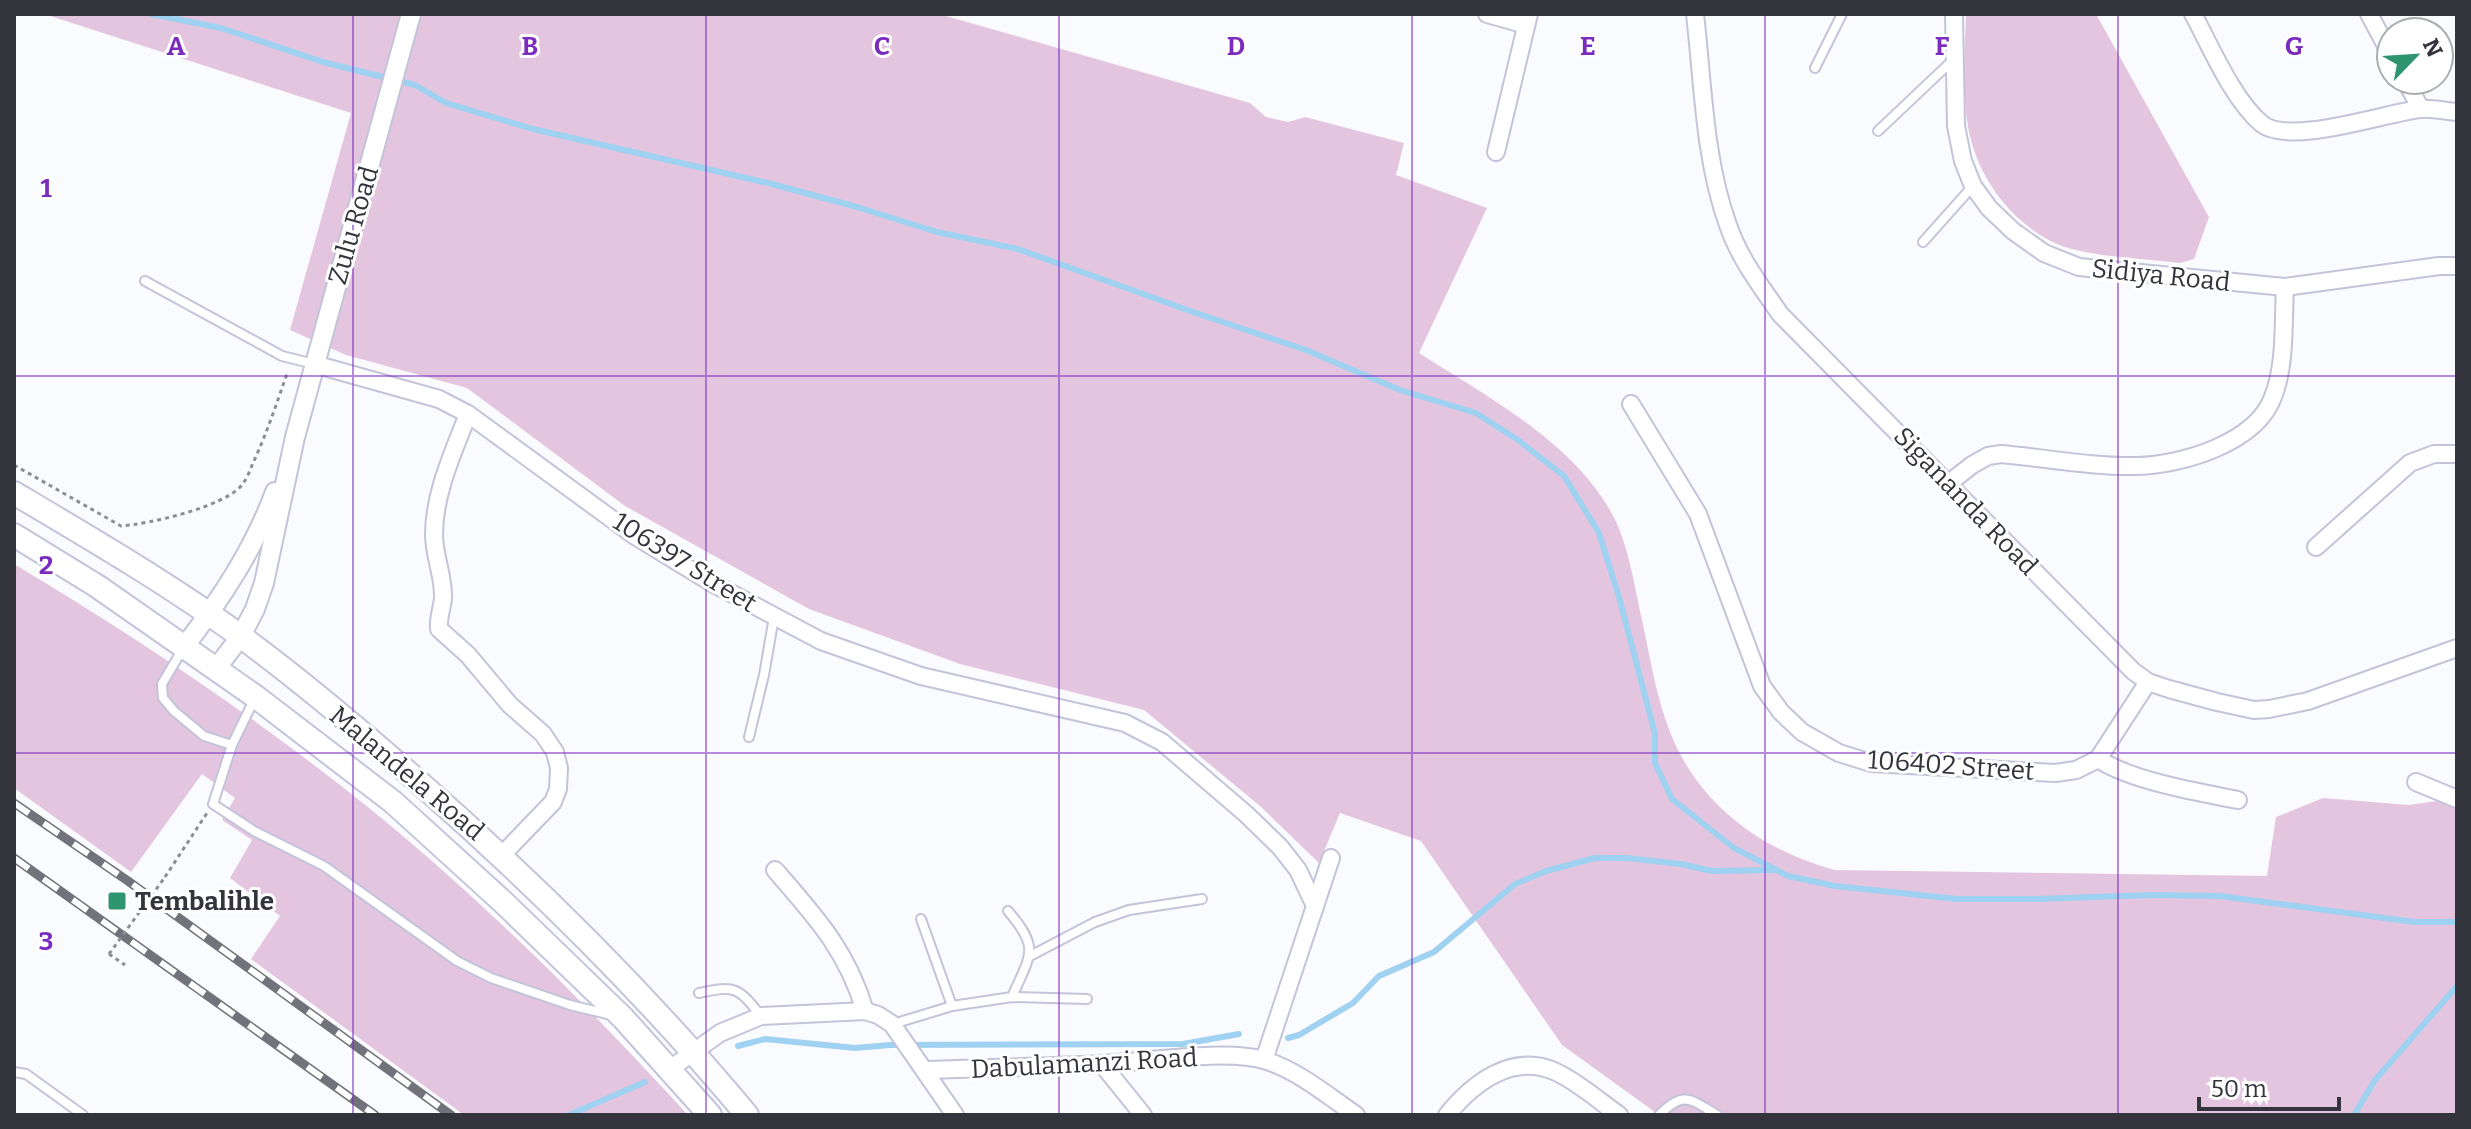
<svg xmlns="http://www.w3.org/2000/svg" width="2471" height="1129" font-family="Bitter,serif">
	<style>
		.green { fill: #e4c5e0 }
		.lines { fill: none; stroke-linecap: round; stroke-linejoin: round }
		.stream { stroke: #9fd1f1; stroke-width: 6 }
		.service-casing { stroke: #c3c4d9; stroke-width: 12 }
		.minor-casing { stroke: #c3c4d9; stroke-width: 20 }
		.tertiary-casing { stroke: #c3c4d9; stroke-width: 22 }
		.secondary-casing { stroke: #c3c4d9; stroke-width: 26 }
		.path { stroke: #8d8e95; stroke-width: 3; stroke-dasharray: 4 4; stroke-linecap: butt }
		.service { stroke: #fff; stroke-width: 8 }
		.minor { stroke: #fff; stroke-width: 16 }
		.tertiary { stroke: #fff; stroke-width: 18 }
		.secondary { stroke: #fff; stroke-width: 22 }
		.rail-casing { stroke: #72737a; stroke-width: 9 }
		.rail { stroke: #fff; stroke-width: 6; stroke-dasharray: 18; stroke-linecap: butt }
		.path-bridge { stroke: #8d8e95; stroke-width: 3; stroke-dasharray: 4 4; stroke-linecap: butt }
		.grid { fill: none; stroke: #7b2cbf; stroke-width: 2; stroke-opacity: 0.55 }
		.poi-dot { fill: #2f9470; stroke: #fff; stroke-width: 3 }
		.labels { text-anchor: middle; stroke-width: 6; stroke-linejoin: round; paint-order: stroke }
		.street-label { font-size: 26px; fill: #33343c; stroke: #fff }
		.poi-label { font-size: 26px; font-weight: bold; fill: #33343c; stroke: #fff; text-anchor: start }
		.grid-label { font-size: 26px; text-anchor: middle; font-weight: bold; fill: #7b2cbf; stroke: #fff; stroke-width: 6; stroke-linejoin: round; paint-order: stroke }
	</style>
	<rect width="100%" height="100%" fill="#fafbff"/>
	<g class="green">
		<path d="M 44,14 L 939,14 L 1250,103 L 1266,117 L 1288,122 L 1305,117 L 1404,143 L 1396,175 L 1487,208 L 1419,353 C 1489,398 1583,447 1618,526 C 1630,555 1635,589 1642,620 C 1650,657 1656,696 1670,732 C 1698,804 1762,851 1835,870 L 2267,876 L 2276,817 L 2323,798 L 2409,805 L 2457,798 L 2457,1115 L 1659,1115 L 1562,1045 L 1421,841 L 1340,813 L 1319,863 L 1260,806 L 1144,710 L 960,664 L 809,609 L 625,506 L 467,388 L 346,355 L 290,330 L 351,113 Z"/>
		<path d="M 1966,14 L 2096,14 L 2209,217 L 2194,259 L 2180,263 C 2147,259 2095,257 2065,247 C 2044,240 2024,225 2010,210 C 1955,149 1964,90 1966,14 Z"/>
		<path d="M 14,564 C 138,638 257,718 369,808 C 484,901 588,1006 688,1115 L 464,1115 L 251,959 L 280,916 L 230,878 L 252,840 L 222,820 L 235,798 L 202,774 L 131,872 L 14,788 Z"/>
	</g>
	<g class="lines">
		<g class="stream">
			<polyline points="151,14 221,28 323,62 415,85 446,103 533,129 768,183 857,207 937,232 1018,249 1193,312 1306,350 1400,390 1476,413 1518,440 1564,476 1599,533 1619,597 1655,734 1655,763 1672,799 1734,848 1788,876 1835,886 1957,899 2037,899 2151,895 2220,896 2414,922 2457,922"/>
			<polyline points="1288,1038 1299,1035 1353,1003 1379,976 1434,952 1515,884 1546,871 1595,858 1627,858 1681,864 1712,871 1773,870"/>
			<polyline points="738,1046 765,1039 855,1048 890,1045 1183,1044 1239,1034"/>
			<polyline points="569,1115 645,1082"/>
			<polyline points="2354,1115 2375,1080 2457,986"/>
		</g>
		<g class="service-casing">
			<g id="service">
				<polyline points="1815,68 1842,14"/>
				<polyline points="1878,131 1953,60"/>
				<polyline points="1923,242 1972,187"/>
				<polyline points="145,281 282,356 314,364"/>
				<polyline points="184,647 162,684 163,698 174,711 204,736 232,745"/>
				<polyline points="254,700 232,745 213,804 254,831 324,866 457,961 491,978 570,1005 611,1015"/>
				<polyline points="749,737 764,675 774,617"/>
				<path d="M 1008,911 C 1041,949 1030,955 1012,997"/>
				<polyline points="921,919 952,1006"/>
				<polyline points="1030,956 1095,922 1129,910 1202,899"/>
				<path d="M 699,993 C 735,985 738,987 761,1016"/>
				<polyline points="893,1024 952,1006 1012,997 1087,999"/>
				<polyline points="14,1072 26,1074 83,1115"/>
				<path d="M 1659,1115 C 1684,1090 1690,1099 1717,1115"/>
			</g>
		</g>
		<g class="minor-casing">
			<g id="minor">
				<polyline points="1487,14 1526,25"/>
				<path d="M 1695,14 C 1703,83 1704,159 1728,225 C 1739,258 1761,286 1780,314 L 2133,671 L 2148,682 L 2169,689 L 2217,702 L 2254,710 L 2269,709 L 2308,701 L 2457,648"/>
				<polyline points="1954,14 1956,126 1963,161 1973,186 1989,208 2013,231 2044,253 2079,267 2285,287 2439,266 2457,266"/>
				<path d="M 2193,14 C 2211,47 2233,100 2262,124 C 2290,146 2385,113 2420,109 C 2432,108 2445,111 2457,112"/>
				<polyline points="2369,14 2391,55"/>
				<polyline points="2405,80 2421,109"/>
				<polyline points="1496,152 1529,14"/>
				<polyline points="314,364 439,399 468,414 635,536 712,583 821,641 921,676 1125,723 1162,742 1246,814 1280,847 1298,870 1315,906"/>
				<polyline points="1631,404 1698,514 1762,686 1781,712 1802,732 1839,753 1871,763 2055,773 2076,770 2098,759 2148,682"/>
				<path d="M 468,414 C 453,453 434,493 434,535 C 434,556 444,577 443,598 C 442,609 438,617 439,629 L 468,655 L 510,705 L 543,734 L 555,752 L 559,768 L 558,789 L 553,802 L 502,855"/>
				<path d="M 1949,483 L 1972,465 L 1988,456 L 2001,454 C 2046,458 2092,467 2137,466 C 2182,465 2256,443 2273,397 C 2286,364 2283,322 2285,287"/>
				<polyline points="2316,547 2410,463 2434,454 2457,454"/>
				<path d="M 2098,759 C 2132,781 2197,792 2238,800"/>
				<polyline points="2416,782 2457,799"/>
				<path d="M 775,870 C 815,916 847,950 865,1011"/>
				<polyline points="1264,1060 1331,858"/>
				<polyline points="1102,1064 1143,1115"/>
				<polyline points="670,1069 720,1033 761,1016 865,1011 878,1015 892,1024 955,1115"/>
				<path d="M 925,1070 C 984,1068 1043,1067 1102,1064 C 1147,1062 1227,1048 1267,1061 C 1300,1072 1328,1096 1356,1115"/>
				<path d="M 1447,1115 C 1473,1083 1513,1052 1556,1072 C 1578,1082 1599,1101 1619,1115"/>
			</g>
		</g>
		<g class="tertiary-casing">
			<g id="tertiary">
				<path d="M 184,647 C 221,599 254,549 275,492"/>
				<polyline points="215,670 241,636 255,609 264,583 295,437 411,14"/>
			</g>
		</g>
		<g class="secondary-casing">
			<g id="secondary">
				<path d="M 14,493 C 90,538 167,583 239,635 C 302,681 362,732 421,784 C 538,887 647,995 747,1115"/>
				<polyline points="14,535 97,586 256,697 393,802 503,902 623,1018 710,1115"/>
			</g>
		</g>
		<g class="path">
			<path d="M 14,465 L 121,526 C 149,524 224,507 242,485 C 247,479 250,470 253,463 C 267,433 277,402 288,371"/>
			<polyline points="165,877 207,813"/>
			<polyline points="109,954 125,965"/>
		</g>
		<use href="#service" class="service"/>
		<use href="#minor" class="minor"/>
		<use href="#tertiary" class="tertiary"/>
		<use href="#secondary" class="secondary"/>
		<g class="rail-casing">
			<g id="rail">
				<polyline points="14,803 128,881 451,1115"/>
				<polyline points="14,858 375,1115"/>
			</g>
		</g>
		<use href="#rail" class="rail"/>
		<polyline class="path-bridge" points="109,954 165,877"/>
	</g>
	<path class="grid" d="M 353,14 L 353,1115M 706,14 L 706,1115M 1059,14 L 1059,1115M 1412,14 L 1412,1115M 1765,14 L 1765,1115M 2118,14 L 2118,1115M 14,376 L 2457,376M 14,753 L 2457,753"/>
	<rect class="poi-dot" x="107" y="891" width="20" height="20" rx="4"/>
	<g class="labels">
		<g class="street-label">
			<text transform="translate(353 225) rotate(-74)" y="9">Zulu Road</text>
			<text transform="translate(2161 275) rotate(6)" y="9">Sidiya Road</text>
			<text transform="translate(1966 501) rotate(46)" y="9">Sigananda Road</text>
			<text transform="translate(685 562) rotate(32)" y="9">106397 Street</text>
			<text transform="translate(1951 765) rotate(4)" y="9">106402 Street</text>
			<text transform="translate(407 773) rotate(40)" y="9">Malandela Road</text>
			<text transform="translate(1084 1063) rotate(-3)" y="9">Dabulamanzi Road</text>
		</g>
		<g class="poi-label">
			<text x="135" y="910">Tembalihle</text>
		</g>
	</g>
	<g class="grid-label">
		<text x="176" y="55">A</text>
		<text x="530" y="55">B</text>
		<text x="882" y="55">C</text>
		<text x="1236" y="55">D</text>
		<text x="1588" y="55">E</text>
		<text x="1942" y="55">F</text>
		<text x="2294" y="55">G</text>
		<text x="46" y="197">1</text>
		<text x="46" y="574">2</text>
		<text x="46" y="950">3</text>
	</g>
	<rect width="2471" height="1129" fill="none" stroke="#33343c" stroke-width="32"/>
	<g transform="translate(2415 56) rotate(65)"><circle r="38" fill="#ffffff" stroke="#adaeb1" stroke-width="2"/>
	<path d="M0-6L14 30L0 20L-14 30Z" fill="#2f9470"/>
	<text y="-12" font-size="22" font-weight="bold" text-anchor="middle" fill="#33343c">N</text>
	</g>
	<path d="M2199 1097v12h140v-12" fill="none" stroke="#33343c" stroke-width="4"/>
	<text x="2211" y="1097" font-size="24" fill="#33343c" stroke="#ffffff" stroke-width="6" paint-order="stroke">50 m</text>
</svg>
